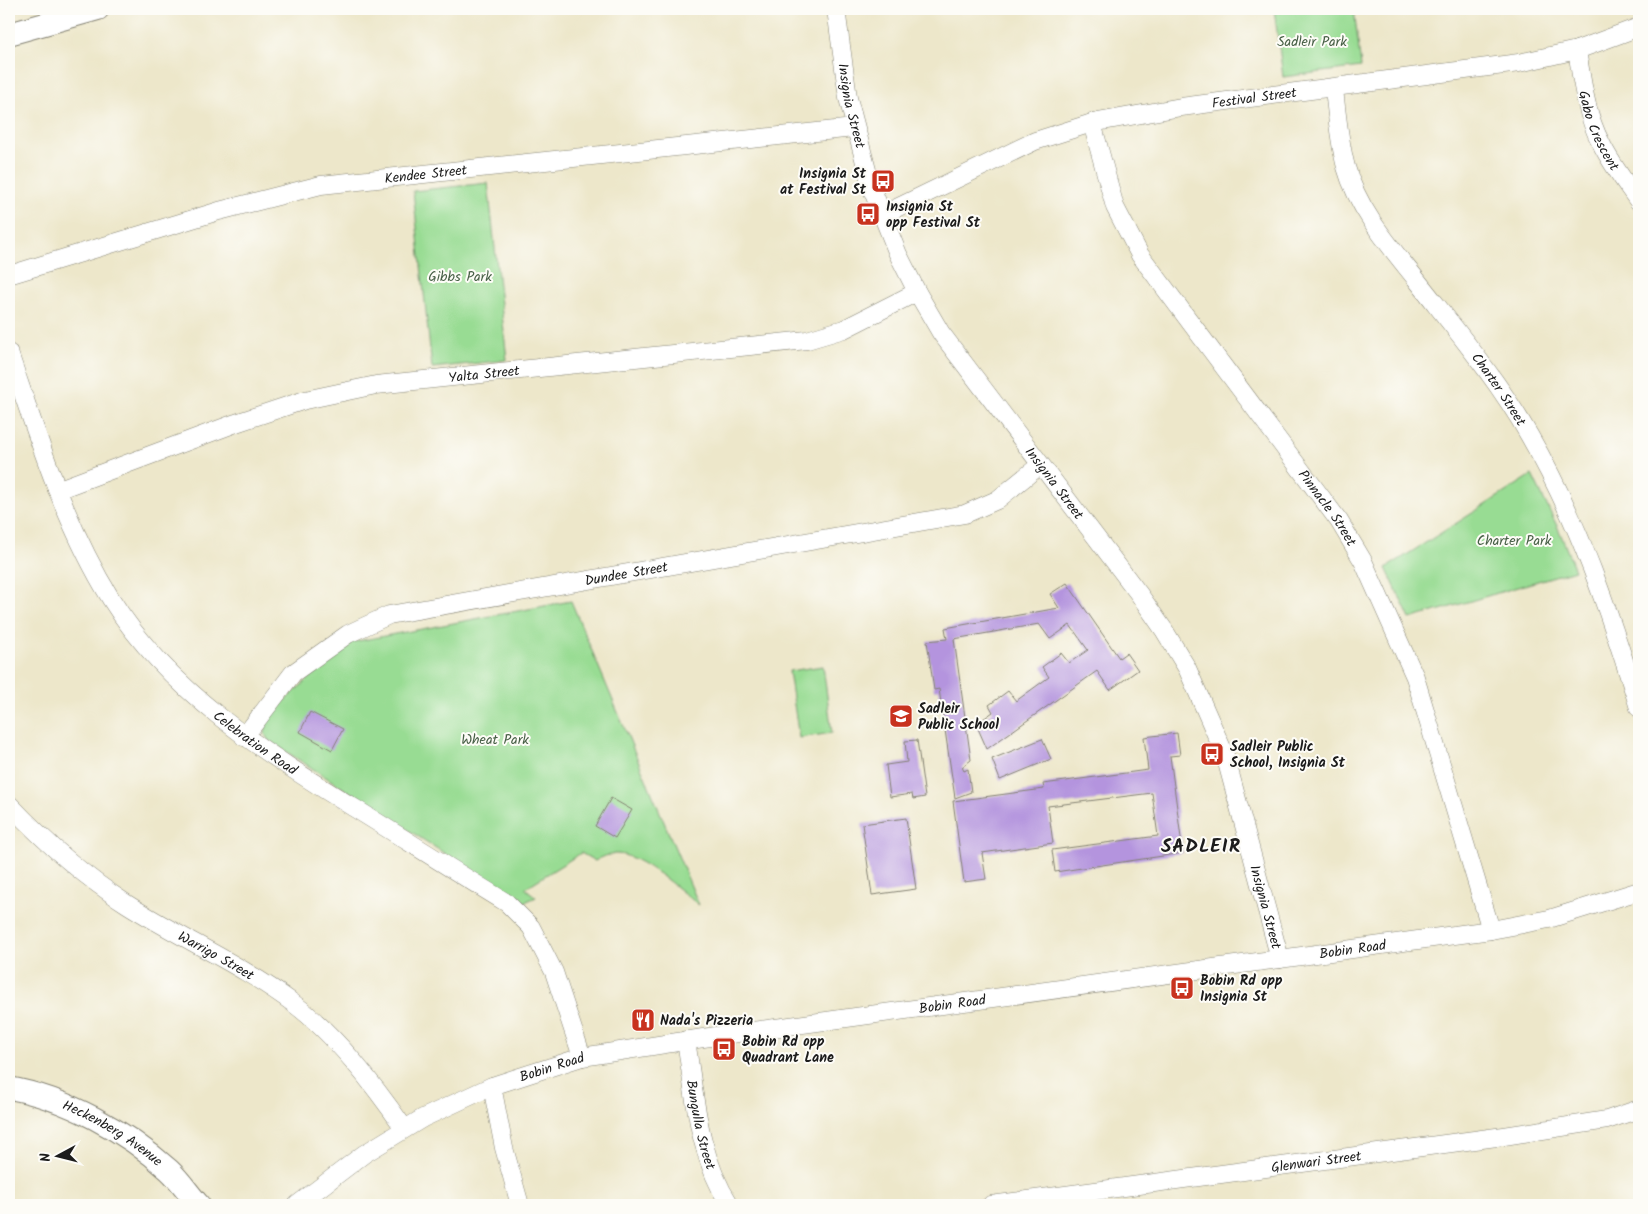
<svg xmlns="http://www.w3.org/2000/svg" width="1648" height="1214" font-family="Kalam,sans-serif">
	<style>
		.green { fill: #98dc93; stroke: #5a7c58 }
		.building { fill: #b494de }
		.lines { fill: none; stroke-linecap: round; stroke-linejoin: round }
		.minor-casing { stroke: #848273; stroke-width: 19 }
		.tertiary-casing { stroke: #848273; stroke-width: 24 }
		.minor { stroke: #fff; stroke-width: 18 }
		.tertiary { stroke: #fff; stroke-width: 22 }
		.labels { text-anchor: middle; stroke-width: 4; stroke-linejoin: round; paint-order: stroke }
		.park-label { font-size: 14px; fill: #475f46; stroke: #fdfcf7 }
		.street-label { font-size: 14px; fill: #1c1c1c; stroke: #fdfcf7 }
		.poi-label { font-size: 14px; font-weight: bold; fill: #1c1c1c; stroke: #fdfcf7; text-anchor: start }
		.district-label { font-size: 19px; font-weight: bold; letter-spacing: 1px; fill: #1c1c1c; stroke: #fdfcf7 }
	</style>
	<rect width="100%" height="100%" fill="#fdfcf7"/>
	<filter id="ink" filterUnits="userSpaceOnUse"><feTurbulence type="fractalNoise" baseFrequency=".02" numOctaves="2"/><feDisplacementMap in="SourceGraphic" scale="10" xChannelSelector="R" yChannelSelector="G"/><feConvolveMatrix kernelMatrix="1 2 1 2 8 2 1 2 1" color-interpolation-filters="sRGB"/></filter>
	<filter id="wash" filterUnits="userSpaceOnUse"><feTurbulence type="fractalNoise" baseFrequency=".0096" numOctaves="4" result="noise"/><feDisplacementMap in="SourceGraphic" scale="20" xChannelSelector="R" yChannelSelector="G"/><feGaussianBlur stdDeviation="1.12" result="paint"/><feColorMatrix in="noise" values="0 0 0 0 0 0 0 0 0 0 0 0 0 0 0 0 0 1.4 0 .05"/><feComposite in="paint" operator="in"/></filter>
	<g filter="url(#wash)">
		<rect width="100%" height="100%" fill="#ede7ca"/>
		<g class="green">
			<polygon points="1274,9 1354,9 1361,67 1283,77"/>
			<polygon points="488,183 507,360 432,368 413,191"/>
			<polygon points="1532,475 1559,530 1575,570 1410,619 1386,568"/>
			<path d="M 571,601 L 699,905 C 679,890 641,855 617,854 C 608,854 602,857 595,861 L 581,853 L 525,888 L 536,897 L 525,902 L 517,900 L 268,740 L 265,734 L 267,717 L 347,643 Z"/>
			<polygon points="823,666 832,733 799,738 789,671"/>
		</g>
		<g id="blocks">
			<g class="building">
				<polygon points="1067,583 1119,658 1126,653 1138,670 1110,690 1097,671 987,749 976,724 993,712 989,705 1008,691 1016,701 1049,677 1042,667 1061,653 1069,663 1088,650 1070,625 1050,639 1039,624 954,639 971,760 962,767 964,771 968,769 971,792 955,798 939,689 934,690 927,641 947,639 945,628 1059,608 1050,594"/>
				<polygon points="310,712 343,729 332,750 300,732"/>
				<polygon points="1177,733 1180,755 1170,756 1183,853 1055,872 1052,850 1158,836 1152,793 1048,806 1053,843 982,853 986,879 964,882 953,801 1044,789 1043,784 1148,770 1144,737"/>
				<polygon points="1042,739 1051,759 1000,780 992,759"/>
				<polygon points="917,740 925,797 913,799 912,794 890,797 886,765 907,762 905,741"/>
				<polygon points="611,798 632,810 615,838 595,826"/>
				<polygon points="906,818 916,889 872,895 862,824"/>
			</g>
		</g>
	</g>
	<g filter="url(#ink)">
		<use href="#blocks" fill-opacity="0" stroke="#848273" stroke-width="1"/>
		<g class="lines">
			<g class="minor-casing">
				<g id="minor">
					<path id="s1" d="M 836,9 L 848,98 L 872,189 L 898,254 L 917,292 L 941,333 L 1139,594 L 1164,630 L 1187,668 L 1225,755 L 1280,959"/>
					<path id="s2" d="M 1577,50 C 1582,81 1586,115 1601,143 C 1611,164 1626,183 1639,202"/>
					<path id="s3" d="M 1334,89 C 1337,115 1339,141 1346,167 C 1358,210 1389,245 1416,279 C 1455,329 1498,380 1529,435 C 1579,521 1610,614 1639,708"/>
					<path id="s4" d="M 1092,123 L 1115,207 L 1140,255 L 1339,521 L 1363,561 L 1415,677 L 1491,930"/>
					<path id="s5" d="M 882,215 L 1035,141 L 1092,123 L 1181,107 L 1519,63 L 1577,50 L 1639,27"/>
					<path id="s6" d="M 9,275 L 219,211 L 321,185 L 854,128"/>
					<path id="s7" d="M 9,353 C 38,437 64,523 111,599 C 169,692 265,753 356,809 C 406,840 456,872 507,903 L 531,927 L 554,972 L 582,1057"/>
					<path id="s8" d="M 57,490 L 236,423 L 305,400 L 376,385 L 807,340 L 844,329 L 917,292"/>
					<path id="s9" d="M 244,737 L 293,673 L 348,634 L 389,615 L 965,514 L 997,500 L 1040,465"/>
					<path id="s10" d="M 9,804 C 45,842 83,876 127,904 C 182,939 242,965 293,1003 C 336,1035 374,1085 404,1128"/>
					<path id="s11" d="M 686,1040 C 695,1097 698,1156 730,1205"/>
					<polyline points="492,1086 504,1148 520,1205"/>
					<path id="s12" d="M 297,1205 L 364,1154 L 423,1118 L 492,1086 L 582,1057 L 716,1036 L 1491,930 L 1549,919 L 1639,891"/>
					<path id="s13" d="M 991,1205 L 1504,1136 L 1607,1120 L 1639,1109"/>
				</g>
			</g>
			<g class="tertiary-casing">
				<g id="tertiary">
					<polyline points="9,34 98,9"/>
					<path id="s14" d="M 9,1088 C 66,1098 126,1131 169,1170 C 180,1180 189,1194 199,1205"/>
				</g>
			</g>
			<use href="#minor" class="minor"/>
			<use href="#tertiary" class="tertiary"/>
		</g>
	</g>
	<defs>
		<g id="bus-square" transform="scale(1.25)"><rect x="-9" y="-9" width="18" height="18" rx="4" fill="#c8321e" stroke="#fdfcf7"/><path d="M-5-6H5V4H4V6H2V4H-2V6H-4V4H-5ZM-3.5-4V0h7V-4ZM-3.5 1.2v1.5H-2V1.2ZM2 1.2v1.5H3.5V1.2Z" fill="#fff"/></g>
		<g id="school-square" transform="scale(1.25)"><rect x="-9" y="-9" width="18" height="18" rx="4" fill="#c8321e" stroke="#fdfcf7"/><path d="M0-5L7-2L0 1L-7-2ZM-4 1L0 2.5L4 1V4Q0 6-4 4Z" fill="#fff"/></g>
		<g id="restaurant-square" transform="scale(1.25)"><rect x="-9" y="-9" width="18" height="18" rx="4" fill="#c8321e" stroke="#fdfcf7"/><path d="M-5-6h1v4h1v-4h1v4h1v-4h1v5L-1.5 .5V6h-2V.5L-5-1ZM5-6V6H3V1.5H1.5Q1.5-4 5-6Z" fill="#fff"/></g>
	</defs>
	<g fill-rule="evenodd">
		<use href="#bus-square" x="883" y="181"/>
		<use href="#bus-square" x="868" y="214"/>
		<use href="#school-square" x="901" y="716"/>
		<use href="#bus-square" x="1212" y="754"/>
		<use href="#bus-square" x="1182" y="988"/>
		<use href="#restaurant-square" x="643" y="1020"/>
		<use href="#bus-square" x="724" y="1049"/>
	</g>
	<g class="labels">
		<g class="park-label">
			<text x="1312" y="46">Sadleir Park</text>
			<text x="460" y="281">Gibbs Park</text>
			<text x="1514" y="545">Charter Park</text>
			<text x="495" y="744">Wheat Park</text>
		</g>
		<g class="street-label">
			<text dy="5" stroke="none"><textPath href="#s5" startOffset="394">Festival Street</textPath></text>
			<text dy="5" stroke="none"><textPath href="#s1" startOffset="98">Insignia Street</textPath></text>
			<text dy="5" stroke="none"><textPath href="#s2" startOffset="84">Gabo Crescent</textPath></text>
			<text dy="5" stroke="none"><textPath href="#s6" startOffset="430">Kendee Street</textPath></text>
			<text dy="5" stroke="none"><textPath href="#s8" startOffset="445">Yalta Street</textPath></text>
			<text dy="5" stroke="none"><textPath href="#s3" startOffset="350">Charter Street</textPath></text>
			<text dy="5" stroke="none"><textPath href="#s1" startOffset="532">Insignia Street</textPath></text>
			<text dy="5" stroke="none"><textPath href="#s4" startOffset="456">Pinnacle Street</textPath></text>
			<text dy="5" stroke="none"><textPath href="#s9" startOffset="434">Dundee Street</textPath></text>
			<text dy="5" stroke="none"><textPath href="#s7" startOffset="472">Celebration Road</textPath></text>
			<text dy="5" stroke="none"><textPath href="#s1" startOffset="1012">Insignia Street</textPath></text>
			<text dy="5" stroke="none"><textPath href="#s12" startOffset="1102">Bobin Road</textPath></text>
			<text dy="5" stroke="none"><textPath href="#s10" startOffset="258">Warrigo Street</textPath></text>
			<text dy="5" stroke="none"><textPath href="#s12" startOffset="698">Bobin Road</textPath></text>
			<text dy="5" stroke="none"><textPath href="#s12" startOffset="292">Bobin Road</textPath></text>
			<text dy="5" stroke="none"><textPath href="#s11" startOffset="86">Bungulla Street</textPath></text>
			<text dy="5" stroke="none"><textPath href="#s14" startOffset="114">Heckenberg Avenue</textPath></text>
			<text dy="5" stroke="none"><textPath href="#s13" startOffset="328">Glenwari Street</textPath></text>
		</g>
		<g class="poi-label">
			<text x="866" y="178" text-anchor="end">Insignia St<tspan x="866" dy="16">at Festival St</tspan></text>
			<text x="886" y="211">Insignia St<tspan x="886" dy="16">opp Festival St</tspan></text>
			<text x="918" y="713">Sadleir<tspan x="918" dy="16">Public School</tspan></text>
			<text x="1230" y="751">Sadleir Public<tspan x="1230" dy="16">School, Insignia St</tspan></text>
			<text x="1200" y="985">Bobin Rd opp<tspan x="1200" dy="16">Insignia St</tspan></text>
			<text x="660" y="1025">Nada's Pizzeria</text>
			<text x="742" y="1046">Bobin Rd opp<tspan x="742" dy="16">Quadrant Lane</tspan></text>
		</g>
		<g class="district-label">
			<text x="1201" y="852">SADLEIR</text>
		</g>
	</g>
	<rect width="1648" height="1214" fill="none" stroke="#fdfcf7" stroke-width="30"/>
	<g transform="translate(58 1156) rotate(263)" stroke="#fdfcf7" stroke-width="4" paint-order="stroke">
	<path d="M0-4L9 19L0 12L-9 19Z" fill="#1c1c1c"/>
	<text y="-8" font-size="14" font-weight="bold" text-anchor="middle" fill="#1c1c1c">N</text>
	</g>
</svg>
